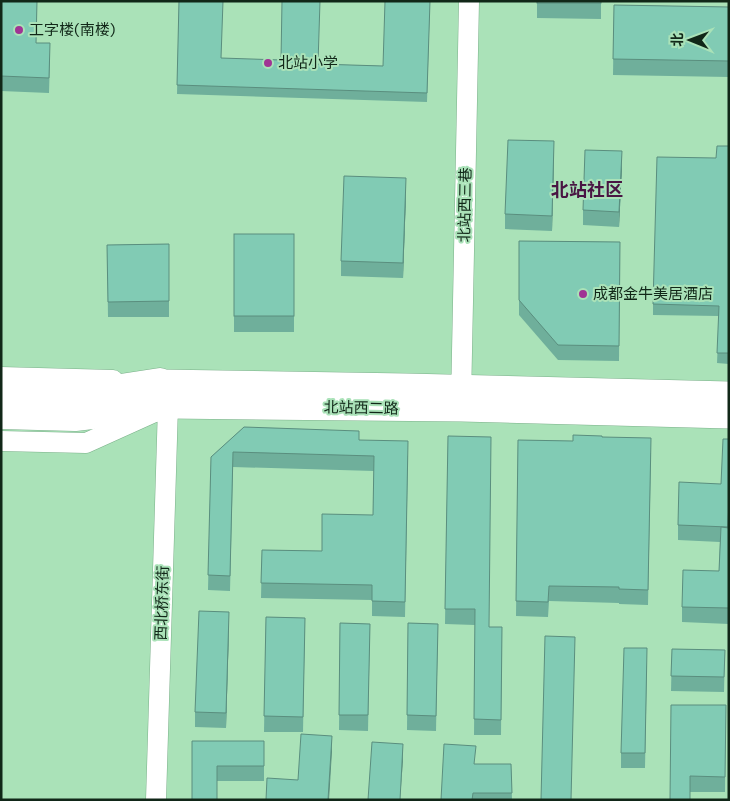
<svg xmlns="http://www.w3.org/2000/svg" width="730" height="801" font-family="Commissioner,'Noto Sans SC',sans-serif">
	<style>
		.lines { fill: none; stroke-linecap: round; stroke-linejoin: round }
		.minor-casing { stroke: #7ab089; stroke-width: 21 }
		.major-casing { stroke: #7ab089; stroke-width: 26 }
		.highway-casing { stroke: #7ab089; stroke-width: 29 }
		.minor { stroke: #fff; stroke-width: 20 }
		.major { stroke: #fff; stroke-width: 25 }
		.highway { stroke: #fff; stroke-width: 28 }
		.wall { fill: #6faf9b }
		.shaded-wall { fill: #5a8e7e }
		.building { fill: #81cbb4; stroke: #5a8e7e }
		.poi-dot { fill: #a03494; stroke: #aae2b8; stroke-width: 2 }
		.labels { text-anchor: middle; stroke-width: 4; stroke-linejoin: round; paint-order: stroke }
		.poi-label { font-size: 15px; fill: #112718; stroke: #aae2b8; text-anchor: start }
		.street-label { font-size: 15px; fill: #112718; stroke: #aae2b8 }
		.quarter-label { font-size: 18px; font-weight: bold; fill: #491543; stroke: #aae2b8 }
	</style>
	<rect width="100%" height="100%" fill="#aae2b8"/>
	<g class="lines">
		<g class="minor-casing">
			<g id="minor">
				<polyline points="1,377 113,380"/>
				<polyline points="461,402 469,1"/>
				<polyline points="1,441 86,443 168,406 156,800"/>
			</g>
		</g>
		<g class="major-casing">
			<g id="major">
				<polyline points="160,382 406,386 729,394"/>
				<polyline points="168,406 461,409 729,416"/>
			</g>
		</g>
		<g class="highway-casing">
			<g id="highway">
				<polyline points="1,393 75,395 160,382"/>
				<polyline points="1,415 75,417 168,406"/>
			</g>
		</g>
		<use href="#minor" class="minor"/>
		<use href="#major" class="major"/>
		<use href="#highway" class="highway"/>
	</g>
	<g class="wall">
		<polygon points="1,1 37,1 36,43 50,59 49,93 1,91"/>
		<polygon points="179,1 221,58 318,64 383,66 430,1 427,102 177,94"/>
		<polygon points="537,1 601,1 601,19 537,18"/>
		<polygon points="614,5 729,7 729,77 613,75"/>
		<polygon points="729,146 729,364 717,363 719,316 653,315 653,304 716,158"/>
		<polygon points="554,157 552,231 505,229 505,214"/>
		<polygon points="622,167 619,227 583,225 583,210"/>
		<polygon points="406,194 403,278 341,276 341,261"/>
		<rect x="234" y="234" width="60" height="98"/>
		<polygon points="519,241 620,242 619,361 558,360 519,315"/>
		<polygon points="169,244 169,317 108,317 107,245"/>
		<polygon points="244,427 359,440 408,456 405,617 372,616 372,600 261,598 262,550 322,551 373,515 374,471 233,467 230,591 208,590 211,457"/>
		<polygon points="448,436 489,627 502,627 501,735 474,735 475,625 445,624"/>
		<polygon points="602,437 651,453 648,605 619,604 619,603 549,601 548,617 516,616 518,440 573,441"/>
		<polygon points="729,439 729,624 682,622 682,607 719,571 720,542 678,540 678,525 721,484"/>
		<polygon points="266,617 305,618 303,732 264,732"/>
		<polygon points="340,623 370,624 368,731 339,730"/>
		<polygon points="408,623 438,624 436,731 407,730"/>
		<polygon points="229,627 226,728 195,727 195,712"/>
		<polygon points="672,649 725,650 724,692 671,691"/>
		<polygon points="647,663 645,768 621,768 621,753"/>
		<polygon points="726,705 725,792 690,792 670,800"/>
		<polygon points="192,741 264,741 264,781 217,781"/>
		<polygon points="475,764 511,764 512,800 441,800"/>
	</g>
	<g class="shaded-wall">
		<polygon points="554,141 554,157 552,231 552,216"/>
		<polygon points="622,151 622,167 619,227 619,212"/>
		<polygon points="406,178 406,194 403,278 403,263"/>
		<polygon points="229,612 229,627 226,728 226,713"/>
		<polygon points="332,736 332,751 329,800 328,800"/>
		<polygon points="403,744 403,760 400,800"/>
	</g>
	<g class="building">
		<polygon points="1,1 37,1 36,43 50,43 49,78 1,76"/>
		<polygon points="179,1 223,1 221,58 281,60 282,1 320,1 318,64 383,66 385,1 430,1 427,93 177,85"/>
		<rect x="537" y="1" width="64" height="2"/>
		<polygon points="614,5 729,7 729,61 613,59"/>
		<polygon points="508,140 554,141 552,216 505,214"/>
		<polygon points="717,146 729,146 729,353 717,353 719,306 653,304 657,157 716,158"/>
		<polygon points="585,150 622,151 619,212 583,210"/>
		<polygon points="344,176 406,178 403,263 341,261"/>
		<rect x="234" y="234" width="60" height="82"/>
		<polygon points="519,241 620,242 619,346 558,345 519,300"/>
		<polygon points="169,244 169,301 108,302 107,245"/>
		<polygon points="244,427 359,431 359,440 408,441 405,602 372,601 372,585 261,583 262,550 322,551 322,514 373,515 374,456 233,452 230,576 208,575 211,457"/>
		<polygon points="573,435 602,436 602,437 651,438 648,590 619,589 619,587 549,586 548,602 516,601 518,440 573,441"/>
		<polygon points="448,436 491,437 489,627 502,627 501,720 474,719 475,609 445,609"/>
		<polygon points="723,439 729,439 729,499 728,527 678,525 679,482 721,484"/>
		<polygon points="721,527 729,528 729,608 682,607 683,570 719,571"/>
		<polygon points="199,611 229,612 226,713 195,712"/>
		<polygon points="266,617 305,618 303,717 264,716"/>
		<polygon points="340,623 370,624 368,715 339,715"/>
		<polygon points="408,623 438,624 436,716 407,715"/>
		<polygon points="545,636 575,637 571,800 541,800"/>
		<polygon points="624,648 647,648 645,753 621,753"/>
		<polygon points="672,649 725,650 724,677 671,676"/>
		<polygon points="671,705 726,705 725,777 690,776 690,800 670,800"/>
		<polygon points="301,734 332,736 328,800 266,800 267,778 298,780"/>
		<polygon points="192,741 264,741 264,766 217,766 217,800 192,800"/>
		<polygon points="372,742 403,744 400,800 368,800"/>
		<polygon points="444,744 476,746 474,764 511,764 512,793 473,793 472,800 441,800"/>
	</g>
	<g class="poi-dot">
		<circle cx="19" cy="30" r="5"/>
		<circle cx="268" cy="63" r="5"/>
		<circle cx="583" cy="294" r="5"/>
	</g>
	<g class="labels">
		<g class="poi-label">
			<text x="29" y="35">工字楼(南楼)</text>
			<text x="278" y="68">北站小学</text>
			<text x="593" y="299">成都金牛美居酒店</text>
		</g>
		<g class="street-label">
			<text transform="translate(465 205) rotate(-89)" y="5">北站西三巷</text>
			<text transform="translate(361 408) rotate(1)" y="5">北站西二路</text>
			<text transform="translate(162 603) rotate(-88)" y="5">西北桥东街</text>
		</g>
		<g class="quarter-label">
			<text x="587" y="196">北站社区</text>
		</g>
	</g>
	<rect width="730" height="801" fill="none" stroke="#112718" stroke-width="5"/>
	<g transform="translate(690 40) rotate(271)" stroke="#aae2b8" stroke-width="4" paint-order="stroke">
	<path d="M0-4L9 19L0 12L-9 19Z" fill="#112718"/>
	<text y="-8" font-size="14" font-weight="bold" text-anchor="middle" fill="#112718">北</text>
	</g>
</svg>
